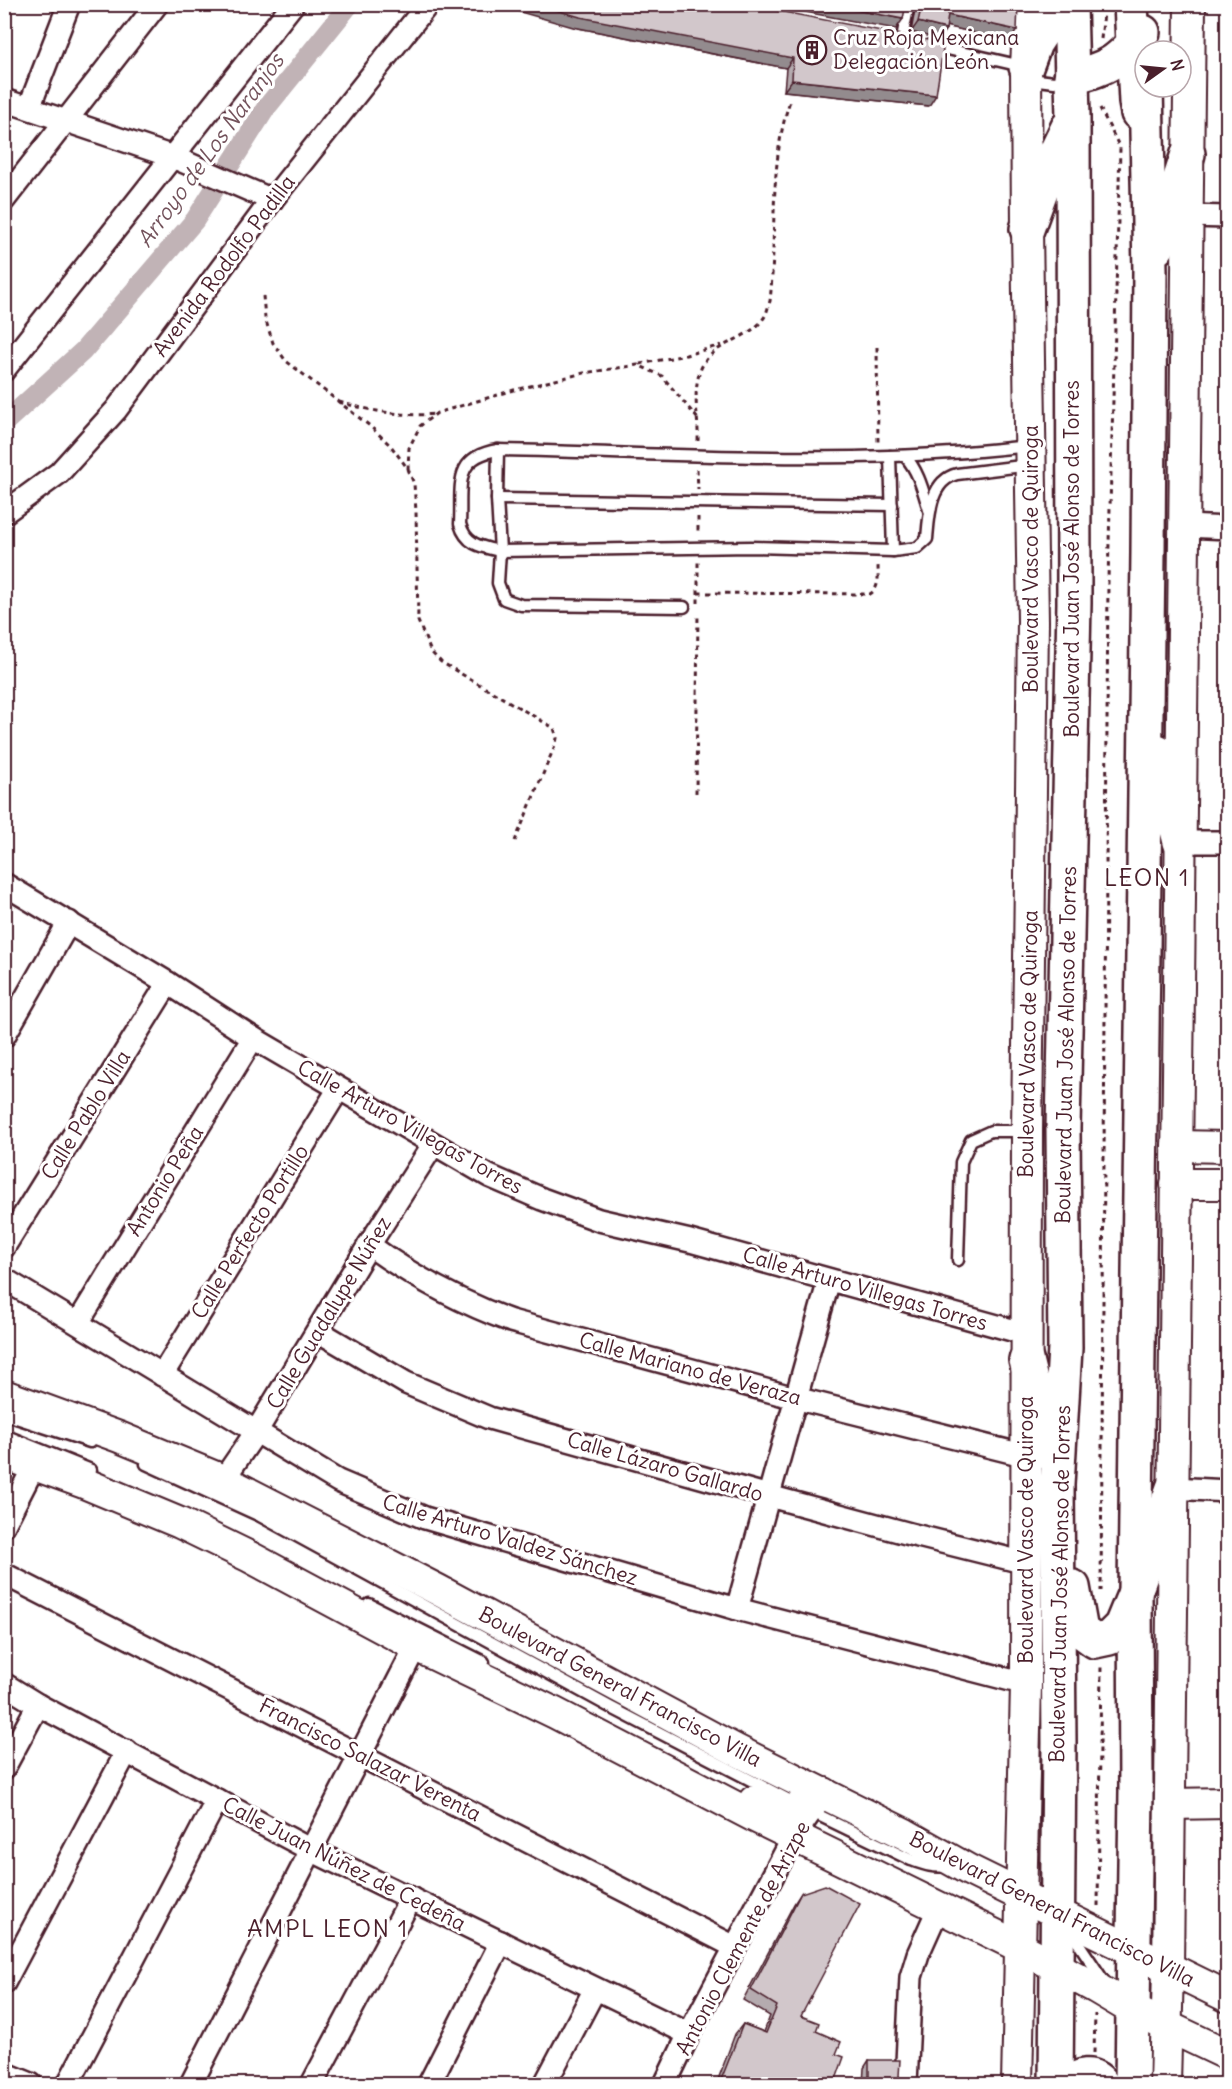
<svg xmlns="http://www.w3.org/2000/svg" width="1232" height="2089" font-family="Delius,sans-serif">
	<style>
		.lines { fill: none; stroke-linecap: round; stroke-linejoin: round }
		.canal { stroke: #c1b3b6; stroke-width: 20 }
		.lane-casing { stroke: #4a1f2b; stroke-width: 15 }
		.street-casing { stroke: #4a1f2b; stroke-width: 26 }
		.secondary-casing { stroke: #4a1f2b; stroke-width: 34 }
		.primary-casing { stroke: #4a1f2b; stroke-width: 38 }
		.path { stroke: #4a1f2b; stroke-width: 3; stroke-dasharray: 4.5 4.5; stroke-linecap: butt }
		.lane { stroke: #fff; stroke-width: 10 }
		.street { stroke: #fff; stroke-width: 21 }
		.secondary { stroke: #fff; stroke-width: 30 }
		.primary { stroke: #fff; stroke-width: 33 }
		.wall { fill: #b5abaf; stroke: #4a1f2b; stroke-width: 1.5 }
		.shaded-wall { fill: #938b8e; stroke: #4a1f2b; stroke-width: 1.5 }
		.building { fill: #d2c7cb; stroke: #4a1f2b; stroke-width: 1.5 }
		.labels { text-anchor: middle; stroke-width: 6; stroke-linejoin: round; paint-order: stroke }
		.poi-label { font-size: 21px; fill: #4a1f2b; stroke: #fff; text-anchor: start }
		.street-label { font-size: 21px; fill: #4a1f2b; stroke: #fff }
		.water-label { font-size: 22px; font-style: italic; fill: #74535c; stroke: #fff }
		.quarter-label { font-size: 24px; letter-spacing: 1.5px; fill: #4a1f2b; stroke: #fff }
	</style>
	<rect width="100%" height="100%" fill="#fff"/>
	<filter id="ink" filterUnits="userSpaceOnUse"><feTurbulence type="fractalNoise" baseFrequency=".0167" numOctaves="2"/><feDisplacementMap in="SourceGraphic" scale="12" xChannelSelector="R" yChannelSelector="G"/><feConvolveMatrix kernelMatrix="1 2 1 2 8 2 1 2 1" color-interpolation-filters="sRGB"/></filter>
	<g filter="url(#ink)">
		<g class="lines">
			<polyline class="canal" points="4,423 83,351 195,220 266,108 350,4"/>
			<g class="lane-casing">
				<g id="lane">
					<polyline points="985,11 992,12 999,8 999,4"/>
					<polyline points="902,38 909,4"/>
					<polyline points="930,45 1026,67 1038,80 1054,82 1067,78"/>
					<path d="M 1028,446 C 852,467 674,453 498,450 C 452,457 462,487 460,524 C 466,545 481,547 500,551 L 751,547 L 893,551 L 917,548 L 927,539 C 929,515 930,481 957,474 L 1030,465"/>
					<polyline points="498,450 497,499 500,551 498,583 504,599 521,605 684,607"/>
					<polyline points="890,456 893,551"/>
					<path d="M 905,456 C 919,472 923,491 929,510"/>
					<polyline points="497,499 892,505"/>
					<polyline points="958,1260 961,1162 971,1140 991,1131 1026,1131"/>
					<polyline points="4,1414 90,1442"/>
					<polyline points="4,1435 91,1470"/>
					<polyline points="146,1464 260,1516 610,1707 789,1800"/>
					<polyline points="369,1604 484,1662"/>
					<path d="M 808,1810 L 911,1860 C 923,1864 932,1868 945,1866"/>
					<polyline points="1069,1929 1105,1983"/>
				</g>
			</g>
			<g class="street-casing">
				<g id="street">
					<polyline points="4,100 173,157 272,200"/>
					<polyline points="29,108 69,4"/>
					<polyline points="4,200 157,4"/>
					<polyline points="1188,216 1228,217"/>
					<polyline points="4,370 293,4"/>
					<polyline points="4,513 59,473 116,410 272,200 428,4"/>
					<polyline points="1186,526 1228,528"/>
					<polyline points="1180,842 1228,842"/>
					<polyline points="4,884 168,983 253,1038 489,1176 542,1199 599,1220 690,1241 1026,1334"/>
					<polyline points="4,1036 69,922"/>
					<path d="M 369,1245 C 413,1277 460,1302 511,1321 L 795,1398 L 1027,1456"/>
					<polyline points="4,1247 168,983"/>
					<polyline points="4,1279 338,1481 425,1518 737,1609 1026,1684"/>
					<polyline points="78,1323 253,1038"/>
					<polyline points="318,1331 406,1383 489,1418 769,1496 910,1534 1026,1563"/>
					<polyline points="162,1375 338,1090"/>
					<polyline points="223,1480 256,1432 369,1245 433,1145"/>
					<polyline points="1173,1488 1228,1491"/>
					<polyline points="4,1525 35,1464"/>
					<polyline points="4,1574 735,1947"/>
					<polyline points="737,1609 829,1280"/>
					<polyline points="4,1684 38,1705 311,1850 689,2034"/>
					<polyline points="4,1768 38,1705"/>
					<polyline points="4,1983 127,1751"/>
					<polyline points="4,2073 31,2084"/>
					<polyline points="68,2084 217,1800"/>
					<polyline points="191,2084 416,1646"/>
					<polyline points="312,2084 411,1898"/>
					<polyline points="429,2084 501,1942"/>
					<polyline points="545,2084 595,1989"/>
					<polyline points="665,2084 689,2034 794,1836 820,1799"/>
					<polyline points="906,2084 911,1977 918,1954 939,1907"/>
				</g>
			</g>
			<g class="secondary-casing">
				<g id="secondary">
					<polyline points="1177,1146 1228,1147"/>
					<polyline points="1176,1184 1228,1184"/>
					<polyline points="4,1395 119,1437 223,1480 438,1590 734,1749 905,1834 969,1870 1228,1997"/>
					<polyline points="4,1454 84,1483 180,1523 250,1557 416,1646 555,1713 755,1817 1020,1947 1096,1988 1133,2010 1228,2055"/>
					<path d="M 754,1801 C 789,1818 791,1812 824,1793"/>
					<polyline points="1170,1804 1228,1803"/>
					<polyline points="1017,2084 1026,1684 1027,1131 1033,621 1027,229 1026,67 1029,4"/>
					<polyline points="1165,2084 1168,1969 1190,4"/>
				</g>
			</g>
			<g class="primary-casing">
				<g id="primary">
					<polyline points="1131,4 1136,102 1138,113"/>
					<polyline points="1026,67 1035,43 1061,4"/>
					<path d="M 1071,77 C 1108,69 1119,61 1143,32"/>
					<polyline points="1027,229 1053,158 1068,127"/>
					<polyline points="1157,248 1188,154"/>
					<polyline points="1157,751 1180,842"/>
					<polyline points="1026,1360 1049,1453"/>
					<polyline points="1073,1587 1081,1631 1095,1641 1109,1638 1121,1626 1135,1592 1173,1488"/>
					<polyline points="1056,2084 1059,1743 1057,1485 1065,1348 1063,1129 1074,603 1073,117 1070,4"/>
					<path d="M 1068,2084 C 1080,2075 1092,2071 1102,2084"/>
					<polyline points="1132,2084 1136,1791 1135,1592 1148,553 1150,270 1146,87"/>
				</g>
			</g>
			<g class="path">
				<polyline points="1101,39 1104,13"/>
				<polyline points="1100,108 1120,148 1108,579 1101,1591"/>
				<polyline points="263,296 265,318 273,343 286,361 370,426 391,446 408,469 414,484 416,511 418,621 431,652 441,662 554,728 557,738 556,743 515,841"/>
				<polyline points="877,347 878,444"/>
				<polyline points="640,364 686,355 721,345"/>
				<path d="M 339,402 C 371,411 403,417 436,414"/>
				<path d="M 698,441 C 699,418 692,394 700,371 C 710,342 747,342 763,319 C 767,314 768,307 770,301 C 777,234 768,162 791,98"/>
				<polyline points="408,469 409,448 420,426 437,413 514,390 584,373 638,365 662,376 698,419"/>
				<polyline points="697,469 698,489"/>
				<polyline points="698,517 698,534"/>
				<path d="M 698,593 L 870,594 C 880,588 878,575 878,564"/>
				<polyline points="698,603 698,562"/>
				<polyline points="696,793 698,613"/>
				<polyline points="1098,1906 1101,1666"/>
				<polyline points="1094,2053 1095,2014"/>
			</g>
			<use href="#lane" class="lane"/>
			<use href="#street" class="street"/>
			<use href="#secondary" class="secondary"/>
			<use href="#primary" class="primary"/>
		</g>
		<g class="wall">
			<polygon points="742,4 929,106 784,91 786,68 573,27"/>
			<polygon points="916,4 969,4 999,9 1006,6 1006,4 1018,4 1010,41 946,26 946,29 939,39 911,32"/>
			<polygon points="801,1893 801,2016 836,2054 834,2085 716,2085 735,2034 743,2024 764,2032 770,2016 743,2000 794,1904"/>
			<polygon points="869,2060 899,2076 903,2084 863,2085 864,2068"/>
		</g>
		<g class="shaded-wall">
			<polygon points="492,4 536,4 793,58 786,68 573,27"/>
			<polygon points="762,4 825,4 903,19 896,29"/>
			<polygon points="948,15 1017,30 1010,41 941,25"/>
			<polygon points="918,22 946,29 939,39 911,32"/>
			<polygon points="792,80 936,95 929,106 784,91"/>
			<polygon points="745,2079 758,2085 741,2085"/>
		</g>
		<g class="building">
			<polygon points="536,4 742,4 944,43 936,95 792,80 793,58 580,17"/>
			<polygon points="825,4 906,4 903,19"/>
			<polygon points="922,4 969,4 999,9 1009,4 1018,4 1017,30 948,15 946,29 918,22"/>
			<polygon points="825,1885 860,1904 801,2016 819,2023 816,2031 841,2042 836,2054 844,2057 834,2085 758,2085 745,2079 743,2085 719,2085 743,2024 766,2033 777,2006 751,1990 801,1893"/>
			<polygon points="869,2060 900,2060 899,2076 903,2085 869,2085"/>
		</g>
	</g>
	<defs>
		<g id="building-ring" transform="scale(1.5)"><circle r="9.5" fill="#fff" stroke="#4a1f2b" stroke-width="1.5"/><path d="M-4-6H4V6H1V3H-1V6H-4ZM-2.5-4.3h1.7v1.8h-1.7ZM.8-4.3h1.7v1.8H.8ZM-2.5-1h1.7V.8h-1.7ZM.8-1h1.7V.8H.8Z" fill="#4a1f2b"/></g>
	</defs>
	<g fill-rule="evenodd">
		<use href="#building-ring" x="812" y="50"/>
	</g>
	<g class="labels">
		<g class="poi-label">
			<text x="833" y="45">Cruz Roja Mexicana<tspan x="833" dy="24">Delegación León</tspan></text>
		</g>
		<g class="street-label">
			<text transform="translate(224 266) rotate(-53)" y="7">Avenida Rodolfo Padilla</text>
			<text transform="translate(1031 559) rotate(-90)" y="7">Boulevard Vasco de Quiroga</text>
			<text transform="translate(1072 559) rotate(-90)" y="7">Boulevard Juan José Alonso de Torres</text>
			<text transform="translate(1028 1044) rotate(-89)" y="7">Boulevard Vasco de Quiroga</text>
			<text transform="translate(1066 1045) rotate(-89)" y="7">Boulevard Juan José Alonso de Torres</text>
			<text transform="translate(86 1115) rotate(-58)" y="7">Calle Pablo Villa</text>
			<text transform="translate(410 1127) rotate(29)" y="7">Calle Arturo Villegas Torres</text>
			<text transform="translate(165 1181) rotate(-58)" y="7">Antonio Peña</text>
			<text transform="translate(250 1232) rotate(-58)" y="7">Calle Perfecto Portillo</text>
			<text transform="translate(865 1289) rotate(16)" y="7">Calle Arturo Villegas Torres</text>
			<text transform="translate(329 1313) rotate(-59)" y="7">Calle Guadalupe Núñez</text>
			<text transform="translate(690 1369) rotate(15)" y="7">Calle Mariano de Veraza</text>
			<text transform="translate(665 1467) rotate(16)" y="7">Calle Lázaro Gallardo</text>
			<text transform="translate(1026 1530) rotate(-90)" y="7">Boulevard Vasco de Quiroga</text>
			<text transform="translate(510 1540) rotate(17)" y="7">Calle Arturo Valdez Sánchez</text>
			<text transform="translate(1060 1584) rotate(-89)" y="7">Boulevard Juan José Alonso de Torres</text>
			<text transform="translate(620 1687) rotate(28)" y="7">Boulevard General Francisco Villa</text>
			<text transform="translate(370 1760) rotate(27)" y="7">Francisco Salazar Verenta</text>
			<text transform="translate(344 1864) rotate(27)" y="7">Calle Juan Núñez de Cedeña</text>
			<text transform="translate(1052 1909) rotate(27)" y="7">Boulevard General Francisco Villa</text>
			<text transform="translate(743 1938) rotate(-62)" y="7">Antonio Clemente de Arizpe</text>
		</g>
		<g class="water-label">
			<text transform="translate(210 150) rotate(-54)" y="8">Arroyo de Los Naranjos</text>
		</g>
		<g class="quarter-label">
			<text x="1147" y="886">LEON 1</text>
			<text x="328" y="1937">AMPL LEON 1</text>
		</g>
	</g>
	<rect width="1232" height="2089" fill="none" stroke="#fff" stroke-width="24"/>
	<rect x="12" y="12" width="1208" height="2065" fill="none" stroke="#4a1f2b" stroke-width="2" filter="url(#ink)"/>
	<g transform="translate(1163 69) rotate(75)"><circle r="28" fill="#ffffff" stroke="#b7a5aa" stroke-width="1.5"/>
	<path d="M0-4.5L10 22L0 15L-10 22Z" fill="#4a1f2b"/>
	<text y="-9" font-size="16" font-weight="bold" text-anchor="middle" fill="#4a1f2b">N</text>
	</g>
</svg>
